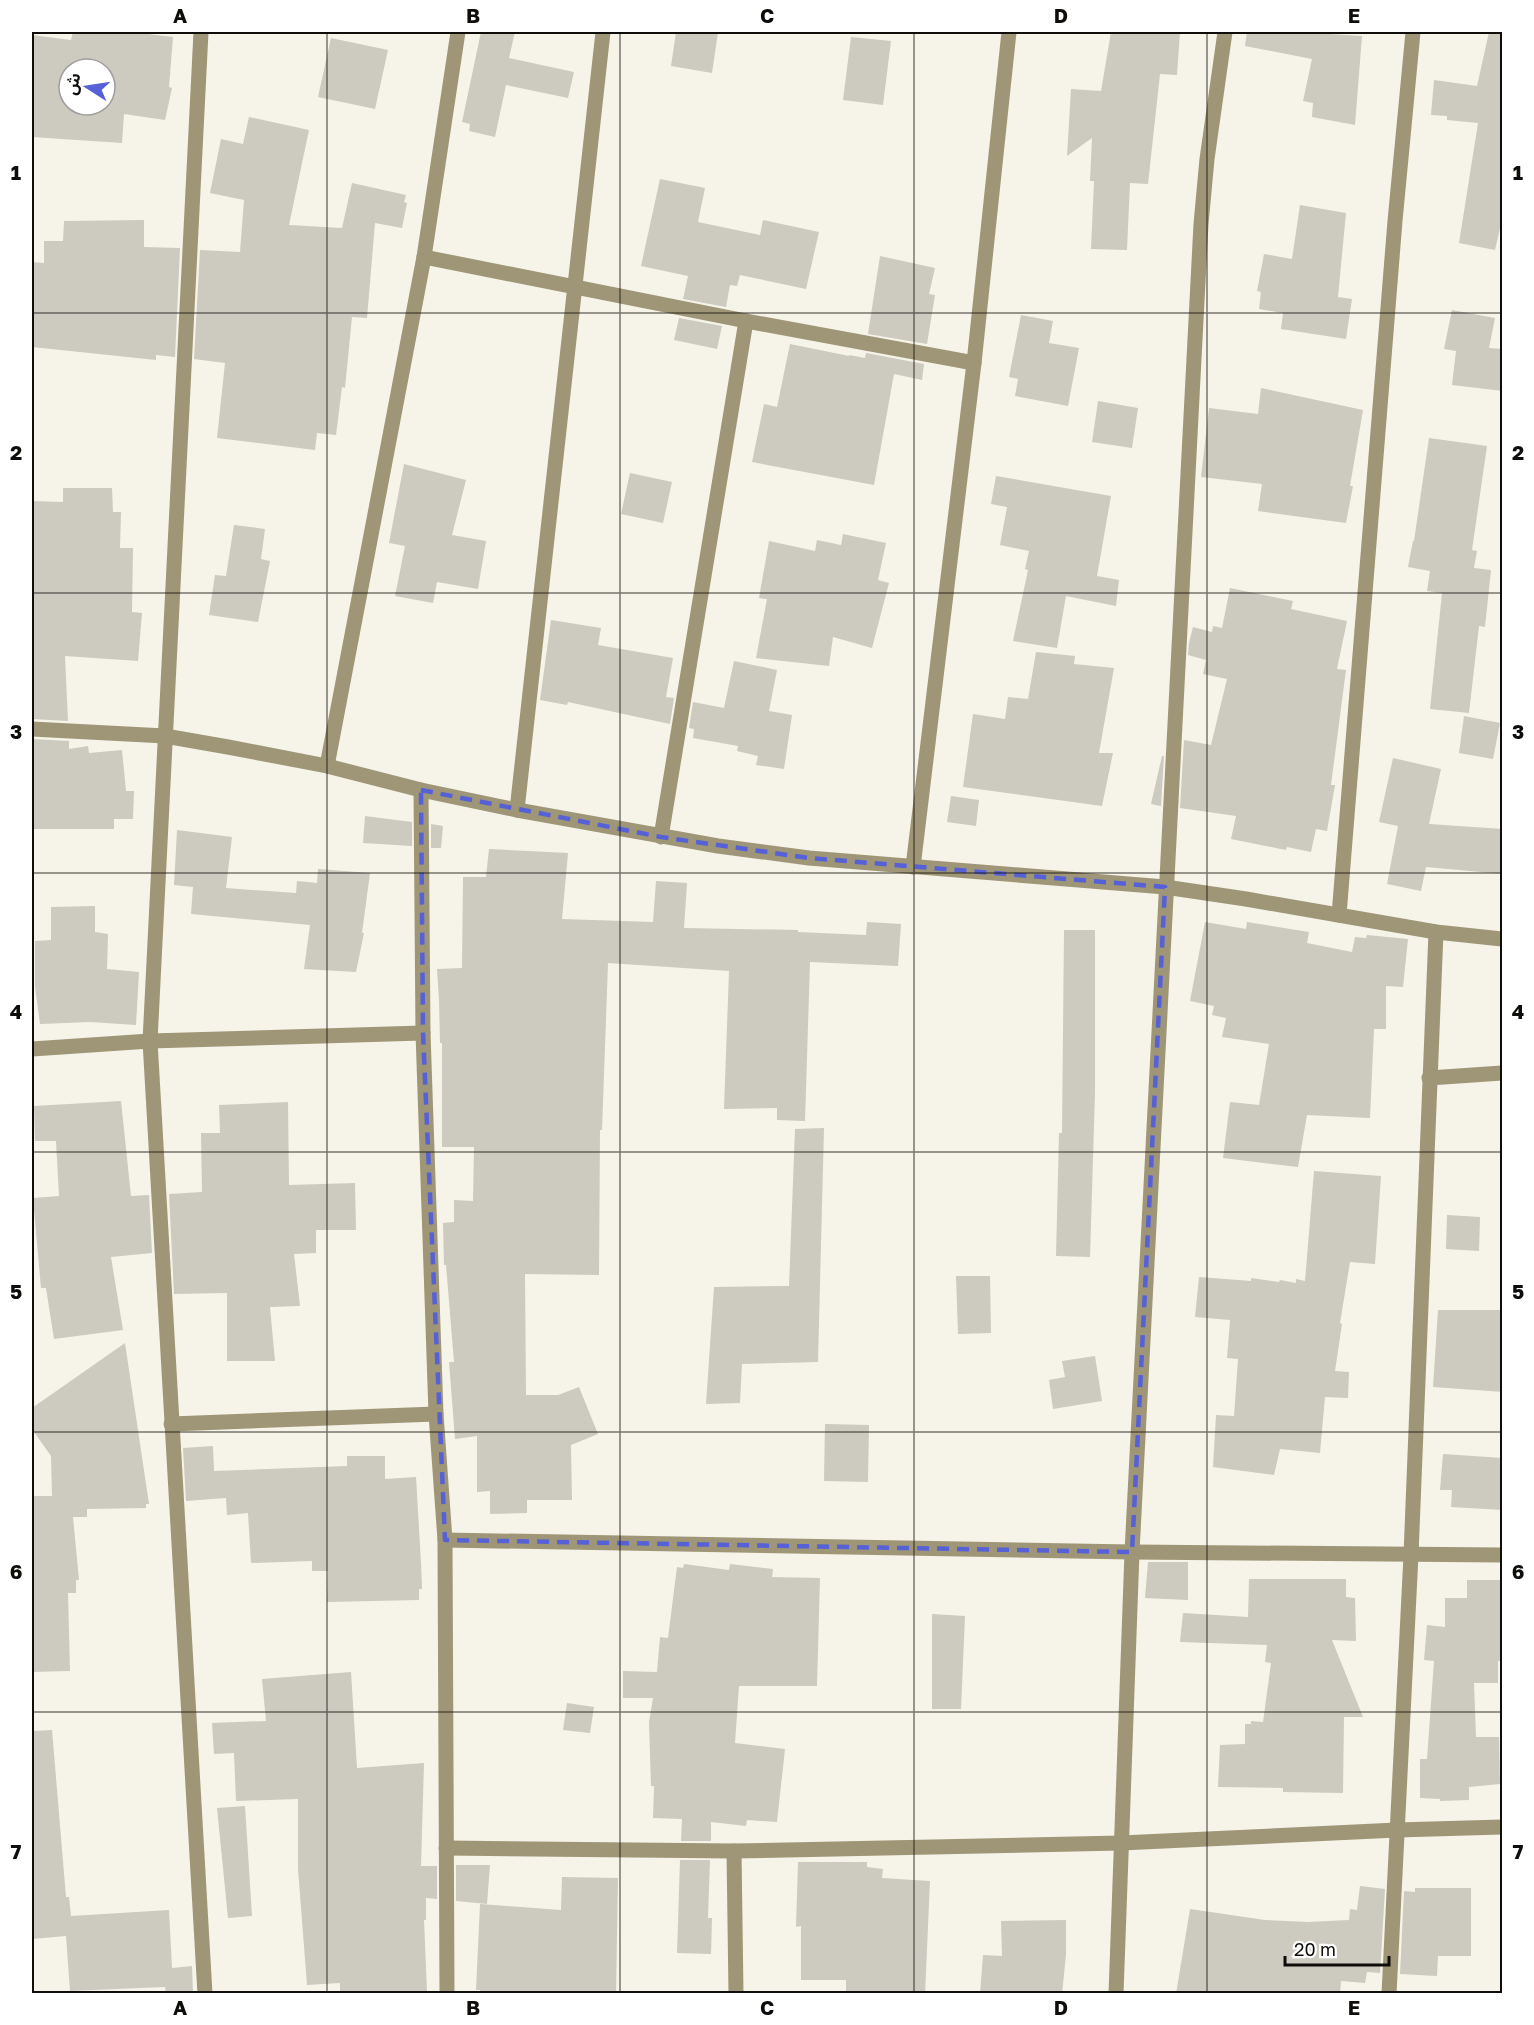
<svg xmlns="http://www.w3.org/2000/svg" width="1534" height="2025" font-family="'Golos Text','Noto Sans Arabic',sans-serif">
	<style>
		.building { fill: #cdcac0; fill-rule: evenodd }
		.lines { fill: none; stroke-linecap: round; stroke-linejoin: round }
		.minor { stroke: #9e9677; stroke-width: 15 }
		.marked { fill: none; stroke: #5660d7; stroke-width: 4.5; stroke-dasharray: 12 8; stroke-linejoin: round }
		.grid { fill: none; stroke: #0e0d0a; stroke-width: 1.5; stroke-opacity: 0.55 }
		.neatline { fill: none; stroke: #0e0d0a; stroke-width: 2 }
		.grid-label { font-size: 20px; text-anchor: middle; font-weight: bold; fill: #0e0d0a }
	</style>
	<rect width="100%" height="100%" fill="#f6f3e9"/>
	<g class="building">
		<path d="M 73,32 L 132,32 L 173,37 L 169,87 L 172,88 L 165,120 L 124,114 L 122,143 L 32,137 L 32,35 L 71,40 ZM 69,69 L 105,69 L 105,105 L 69,105 Z"/>
		<polygon points="481,32 515,32 509,58 574,72 568,98 506,85 495,137 469,131 470,124 462,122"/>
		<polygon points="676,32 718,32 712,73 671,66"/>
		<polygon points="1111,32 1180,32 1177,75 1160,74 1148,184 1130,183 1127,250 1091,249 1094,181 1090,181 1092,138 1067,156 1071,89 1101,91"/>
		<polygon points="1247,32 1298,32 1362,36 1355,125 1312,117 1313,103 1303,101 1312,59 1245,46"/>
		<polygon points="1489,32 1503,32 1503,215 1495,250 1459,243 1478,123 1447,120 1447,116 1431,115 1434,80 1477,86"/>
		<polygon points="851,37 891,41 883,105 843,100"/>
		<polygon points="331,38 388,50 375,109 318,97"/>
		<polygon points="249,117 309,130 289,225 342,228 352,183 406,195 404,202 407,203 402,228 375,223 367,318 352,317 345,388 342,387 336,435 317,433 315,450 217,438 225,363 194,359 200,250 240,252 244,200 210,193 221,139 243,144"/>
		<polygon points="660,179 705,188 698,222 760,235 763,220 819,232 806,289 740,275 737,286 730,285 726,307 683,299 688,276 641,266"/>
		<polygon points="1300,205 1346,213 1338,297 1352,299 1346,339 1281,329 1283,313 1259,309 1261,292 1257,291 1264,254 1292,259"/>
		<polygon points="144,220 144,247 180,248 175,357 156,355 156,360 32,347 32,262 44,263 44,241 63,241 64,221"/>
		<polygon points="880,256 935,268 929,294 935,295 927,344 868,334"/>
		<polygon points="1452,310 1495,318 1489,348 1503,349 1503,391 1452,385 1456,351 1444,349"/>
		<polygon points="1021,315 1053,321 1049,343 1079,348 1068,406 1015,396 1018,379 1009,377"/>
		<polygon points="679,318 722,326 717,349 674,340"/>
		<polygon points="790,344 849,356 849,355 865,358 866,353 924,364 922,380 894,374 874,485 752,462 764,404 777,407"/>
		<polygon points="1261,388 1363,410 1350,486 1353,486 1346,523 1258,511 1262,484 1201,477 1209,408 1258,414"/>
		<polygon points="1098,401 1138,408 1132,448 1092,442"/>
		<polygon points="1429,438 1487,446 1472,550 1477,551 1474,568 1491,570 1485,627 1479,626 1469,713 1430,709 1442,593 1427,591 1430,571 1408,567 1413,541 1414,541"/>
		<polygon points="404,464 466,480 452,535 486,541 478,589 437,582 433,603 395,596 405,546 389,543"/>
		<polygon points="630,473 672,482 663,523 621,514"/>
		<polygon points="996,476 1111,496 1097,576 1119,580 1116,606 1066,596 1057,648 1013,641 1028,570 1025,569 1029,551 1000,545 1007,507 991,504"/>
		<polygon points="63,488 112,488 113,512 121,512 120,548 133,548 132,612 142,613 138,661 65,656 68,721 32,719 32,501 63,502"/>
		<polygon points="234,525 265,529 261,559 270,561 258,622 209,615 215,575 226,576"/>
		<polygon points="843,534 886,543 878,580 889,583 872,648 833,637 829,666 756,658 767,599 759,598 769,541 815,551 817,540 841,545"/>
		<polygon points="1230,588 1293,601 1291,609 1347,621 1337,669 1346,670 1331,785 1335,785 1327,831 1316,829 1311,852 1287,847 1286,850 1231,839 1236,816 1180,808 1184,740 1211,745 1227,679 1203,674 1206,660 1188,655 1189,643 1193,627 1212,632 1213,626 1222,628"/>
		<polygon points="551,620 601,628 598,645 673,658 666,697 674,698 670,724 568,702 567,705 540,700"/>
		<polygon points="1036,652 1075,656 1074,664 1114,668 1099,753 1113,753 1102,806 963,787 973,714 1005,719 1008,697 1028,699"/>
		<polygon points="734,661 777,670 769,711 792,715 784,769 756,765 758,756 737,751 738,746 693,738 694,729 689,728 693,702 724,708"/>
		<polygon points="1464,716 1500,723 1493,759 1459,753"/>
		<polygon points="32,739 69,741 69,749 88,746 89,753 122,750 126,791 134,791 133,819 114,819 114,829 32,829"/>
		<polygon points="1162,756 1164,756 1161,806 1151,804"/>
		<polygon points="1393,758 1441,769 1429,824 1503,829 1503,874 1426,867 1421,891 1387,884 1398,826 1379,822"/>
		<polygon points="951,796 979,800 976,826 947,822"/>
		<polygon points="365,816 412,822 412,846 363,843"/>
		<polygon points="431,824 443,826 441,848 431,848"/>
		<polygon points="177,830 232,837 226,888 296,893 297,881 317,883 318,869 370,873 362,933 364,933 356,972 304,969 310,925 191,914 193,887 174,885"/>
		<polygon points="489,849 568,853 562,919 653,922 656,881 687,883 684,928 798,930 798,932 866,935 867,922 901,924 898,966 810,962 805,1121 777,1120 777,1108 724,1109 729,971 608,963 602,1130 600,1130 599,1275 525,1274 526,1395 558,1395 579,1387 598,1434 571,1445 572,1500 527,1500 527,1513 490,1514 490,1491 477,1492 477,1436 455,1439 449,1362 454,1362 446,1265 444,1265 443,1223 454,1222 454,1200 473,1201 474,1147 442,1147 442,1043 440,1043 439,1000 437,969 462,968 463,877 486,877"/>
		<polygon points="95,906 95,932 108,934 107,969 139,972 136,1025 90,1022 40,1024 35,987 35,941 51,940 51,907"/>
		<polygon points="1205,922 1246,929 1247,922 1309,932 1307,943 1352,952 1355,937 1366,938 1367,935 1408,939 1403,987 1386,986 1386,1029 1374,1029 1370,1118 1307,1115 1298,1167 1223,1158 1230,1102 1259,1105 1269,1044 1222,1037 1226,1018 1212,1015 1214,1006 1190,1001"/>
		<polygon points="1064,930 1095,930 1095,1093 1090,1257 1056,1256 1059,1133 1062,1133"/>
		<polygon points="121,1101 131,1196 149,1195 152,1253 111,1257 123,1330 54,1339 46,1288 41,1288 33,1198 59,1196 56,1141 35,1141 34,1106"/>
		<polygon points="288,1102 289,1185 355,1183 356,1230 316,1230 316,1253 294,1254 300,1306 270,1307 275,1361 227,1361 227,1293 174,1294 169,1194 202,1192 201,1133 220,1133 219,1105"/>
		<polygon points="824,1128 818,1362 742,1364 740,1403 706,1404 714,1287 789,1286 795,1129"/>
		<polygon points="1314,1171 1381,1176 1375,1264 1350,1262 1340,1323 1342,1324 1335,1371 1349,1372 1348,1398 1325,1397 1320,1453 1280,1449 1274,1475 1213,1467 1216,1415 1234,1416 1238,1359 1227,1358 1230,1320 1195,1317 1199,1277 1251,1281 1251,1278 1279,1282 1280,1280 1296,1283 1296,1279 1305,1281"/>
		<polygon points="1447,1215 1480,1217 1479,1251 1446,1249"/>
		<polygon points="956,1276 990,1276 991,1333 958,1334"/>
		<polygon points="1438,1310 1503,1310 1503,1392 1433,1387"/>
		<polygon points="125,1343 149,1504 146,1504 146,1508 87,1509 87,1517 73,1517 79,1580 76,1580 76,1593 68,1593 70,1671 32,1672 32,1496 52,1496 51,1456 32,1429 32,1408"/>
		<polygon points="1095,1356 1102,1401 1053,1409 1049,1380 1065,1377 1062,1361"/>
		<polygon points="825,1424 869,1425 868,1482 824,1481"/>
		<polygon points="213,1446 214,1471 347,1466 347,1456 385,1456 385,1479 416,1477 421,1563 422,1589 419,1589 419,1600 327,1602 328,1571 312,1571 312,1561 251,1563 248,1513 227,1515 226,1498 186,1501 183,1448"/>
		<polygon points="1443,1454 1503,1458 1503,1510 1451,1507 1452,1490 1440,1490"/>
		<polygon points="1148,1562 1188,1562 1188,1600 1145,1598"/>
		<polygon points="684,1564 729,1570 730,1564 773,1569 772,1577 820,1578 817,1686 739,1686 735,1743 785,1749 777,1822 747,1820 746,1826 711,1822 711,1841 681,1841 682,1819 653,1818 654,1786 651,1786 649,1722 653,1698 623,1698 623,1671 657,1672 660,1637 668,1638 677,1567 683,1568"/>
		<polygon points="1249,1579 1346,1579 1346,1597 1355,1598 1356,1641 1332,1640 1363,1717 1344,1717 1343,1793 1283,1792 1283,1788 1218,1787 1220,1745 1245,1744 1245,1724 1251,1724 1251,1721 1263,1722 1271,1663 1265,1662 1267,1645 1180,1642 1183,1613 1248,1617"/>
		<polygon points="1467,1580 1503,1580 1503,1661 1498,1661 1498,1683 1474,1683 1476,1737 1499,1737 1500,1784 1469,1787 1469,1800 1440,1801 1440,1799 1420,1798 1420,1759 1427,1759 1434,1661 1424,1660 1427,1625 1445,1627 1445,1598 1467,1598"/>
		<polygon points="932,1614 965,1616 961,1709 932,1709"/>
		<polygon points="351,1672 357,1768 424,1763 421,1866 437,1866 437,1899 426,1898 426,1920 424,1920 427,1991 401,1994 340,1994 340,1983 307,1985 298,1869 298,1799 236,1801 234,1753 214,1754 212,1723 266,1721 262,1679"/>
		<polygon points="567,1703 594,1707 590,1733 563,1730"/>
		<polygon points="52,1730 66,1897 69,1897 71,1916 169,1910 172,1968 192,1966 193,1994 166,1994 165,1987 70,1991 66,1936 32,1939 32,1731"/>
		<polygon points="245,1806 252,1916 228,1918 217,1808"/>
		<polygon points="680,1860 710,1860 708,1918 712,1918 711,1954 677,1953"/>
		<polygon points="798,1862 867,1862 867,1867 883,1869 882,1878 930,1881 925,1994 846,1994 846,1980 801,1980 801,1926 796,1927"/>
		<polygon points="456,1865 490,1865 487,1904 456,1901"/>
		<polygon points="562,1877 618,1878 616,1994 480,1994 480,1990 476,1990 480,1904 561,1910"/>
		<polygon points="1360,1886 1385,1889 1380,1973 1367,1972 1365,1983 1341,1981 1340,1994 1176,1994 1190,1909 1265,1920 1308,1922 1349,1920 1350,1909 1357,1910"/>
		<polygon points="1415,1888 1471,1888 1471,1956 1438,1956 1437,1976 1400,1974 1404,1891 1415,1892"/>
		<polygon points="1066,1920 1066,1955 1062,1994 980,1994 983,1955 1002,1956 1001,1921"/>
	</g>
	<g class="lines">
		<g class="minor">
			<polyline points="201,32 150,1041 205,1994"/>
			<polyline points="424,257 746,321 974,363"/>
			<polyline points="32,729 165,736 228,747 327,766 421,790 517,810 718,846 809,858 1165,887 1246,899 1436,932 1502,939"/>
			<polyline points="327,766 424,257 458,32"/>
			<polyline points="421,790 423,1033 436,1414 445,1540 447,1994"/>
			<polyline points="517,810 603,32"/>
			<polyline points="661,837 746,321"/>
			<polyline points="913,867 974,363 1009,32"/>
			<polyline points="1339,915 1395,221 1413,32"/>
			<polyline points="32,1049 150,1041 423,1033"/>
			<polyline points="1429,1078 1502,1073"/>
			<polyline points="171,1424 436,1414"/>
			<polyline points="445,1540 1132,1552 1502,1555"/>
			<polyline points="446,1848 734,1851 1121,1843 1397,1830 1502,1827"/>
			<polyline points="734,1851 736,1994"/>
			<polyline points="1116,1994 1132,1552 1201,224 1207,159 1225,32"/>
			<polyline points="1389,1994 1411,1555 1436,932"/>
		</g>
	</g>
	<path class="marked" d="M 421,790 L 661,837 L 809,858 L 1165,887 L 1132,1552 L 445,1540 L 423,1033 Z"/>
	<path class="grid" d="M 327,32 L 327,1994M 620,32 L 620,1994M 914,32 L 914,1994M 1207,32 L 1207,1994M 32,313 L 1502,313M 32,593 L 1502,593M 32,873 L 1502,873M 32,1152 L 1502,1152M 32,1432 L 1502,1432M 32,1712 L 1502,1712"/>
	<rect width="1534" height="2025" fill="none" stroke="#ffffff" stroke-width="66"/>
	<g transform="translate(87 87) rotate(282)"><circle r="28" fill="#ffffff" stroke="#9f9e9d" stroke-width="1.5"/>
	<path d="M0-4.5L10 22L0 15L-10 22Z" fill="#5660d7"/>
	<text y="-9" font-size="16" font-weight="bold" text-anchor="middle" fill="#0e0d0a">ش</text>
	</g>
	<path d="M1285 1956v9h104v-9" fill="none" stroke="#0e0d0a" stroke-width="3"/>
	<text x="1294" y="1956" font-size="18" fill="#0e0d0a" stroke="#ffffff" stroke-width="4.5" paint-order="stroke">20 m</text>
	<rect x="33" y="33" width="1468" height="1959" class="neatline"/>
	<g class="grid-label">
		<text x="180" y="23">A</text>
		<text x="473" y="23">B</text>
		<text x="767" y="23">C</text>
		<text x="1061" y="23">D</text>
		<text x="1354" y="23">E</text>
		<text x="16" y="180">1</text>
		<text x="1518" y="180">1</text>
		<text x="16" y="460">2</text>
		<text x="1518" y="460">2</text>
		<text x="16" y="739">3</text>
		<text x="1518" y="739">3</text>
		<text x="16" y="1019">4</text>
		<text x="1518" y="1019">4</text>
		<text x="16" y="1299">5</text>
		<text x="1518" y="1299">5</text>
		<text x="16" y="1579">6</text>
		<text x="1518" y="1579">6</text>
		<text x="16" y="1859">7</text>
		<text x="1518" y="1859">7</text>
		<text x="180" y="2015">A</text>
		<text x="473" y="2015">B</text>
		<text x="767" y="2015">C</text>
		<text x="1061" y="2015">D</text>
		<text x="1354" y="2015">E</text>
	</g>
</svg>
